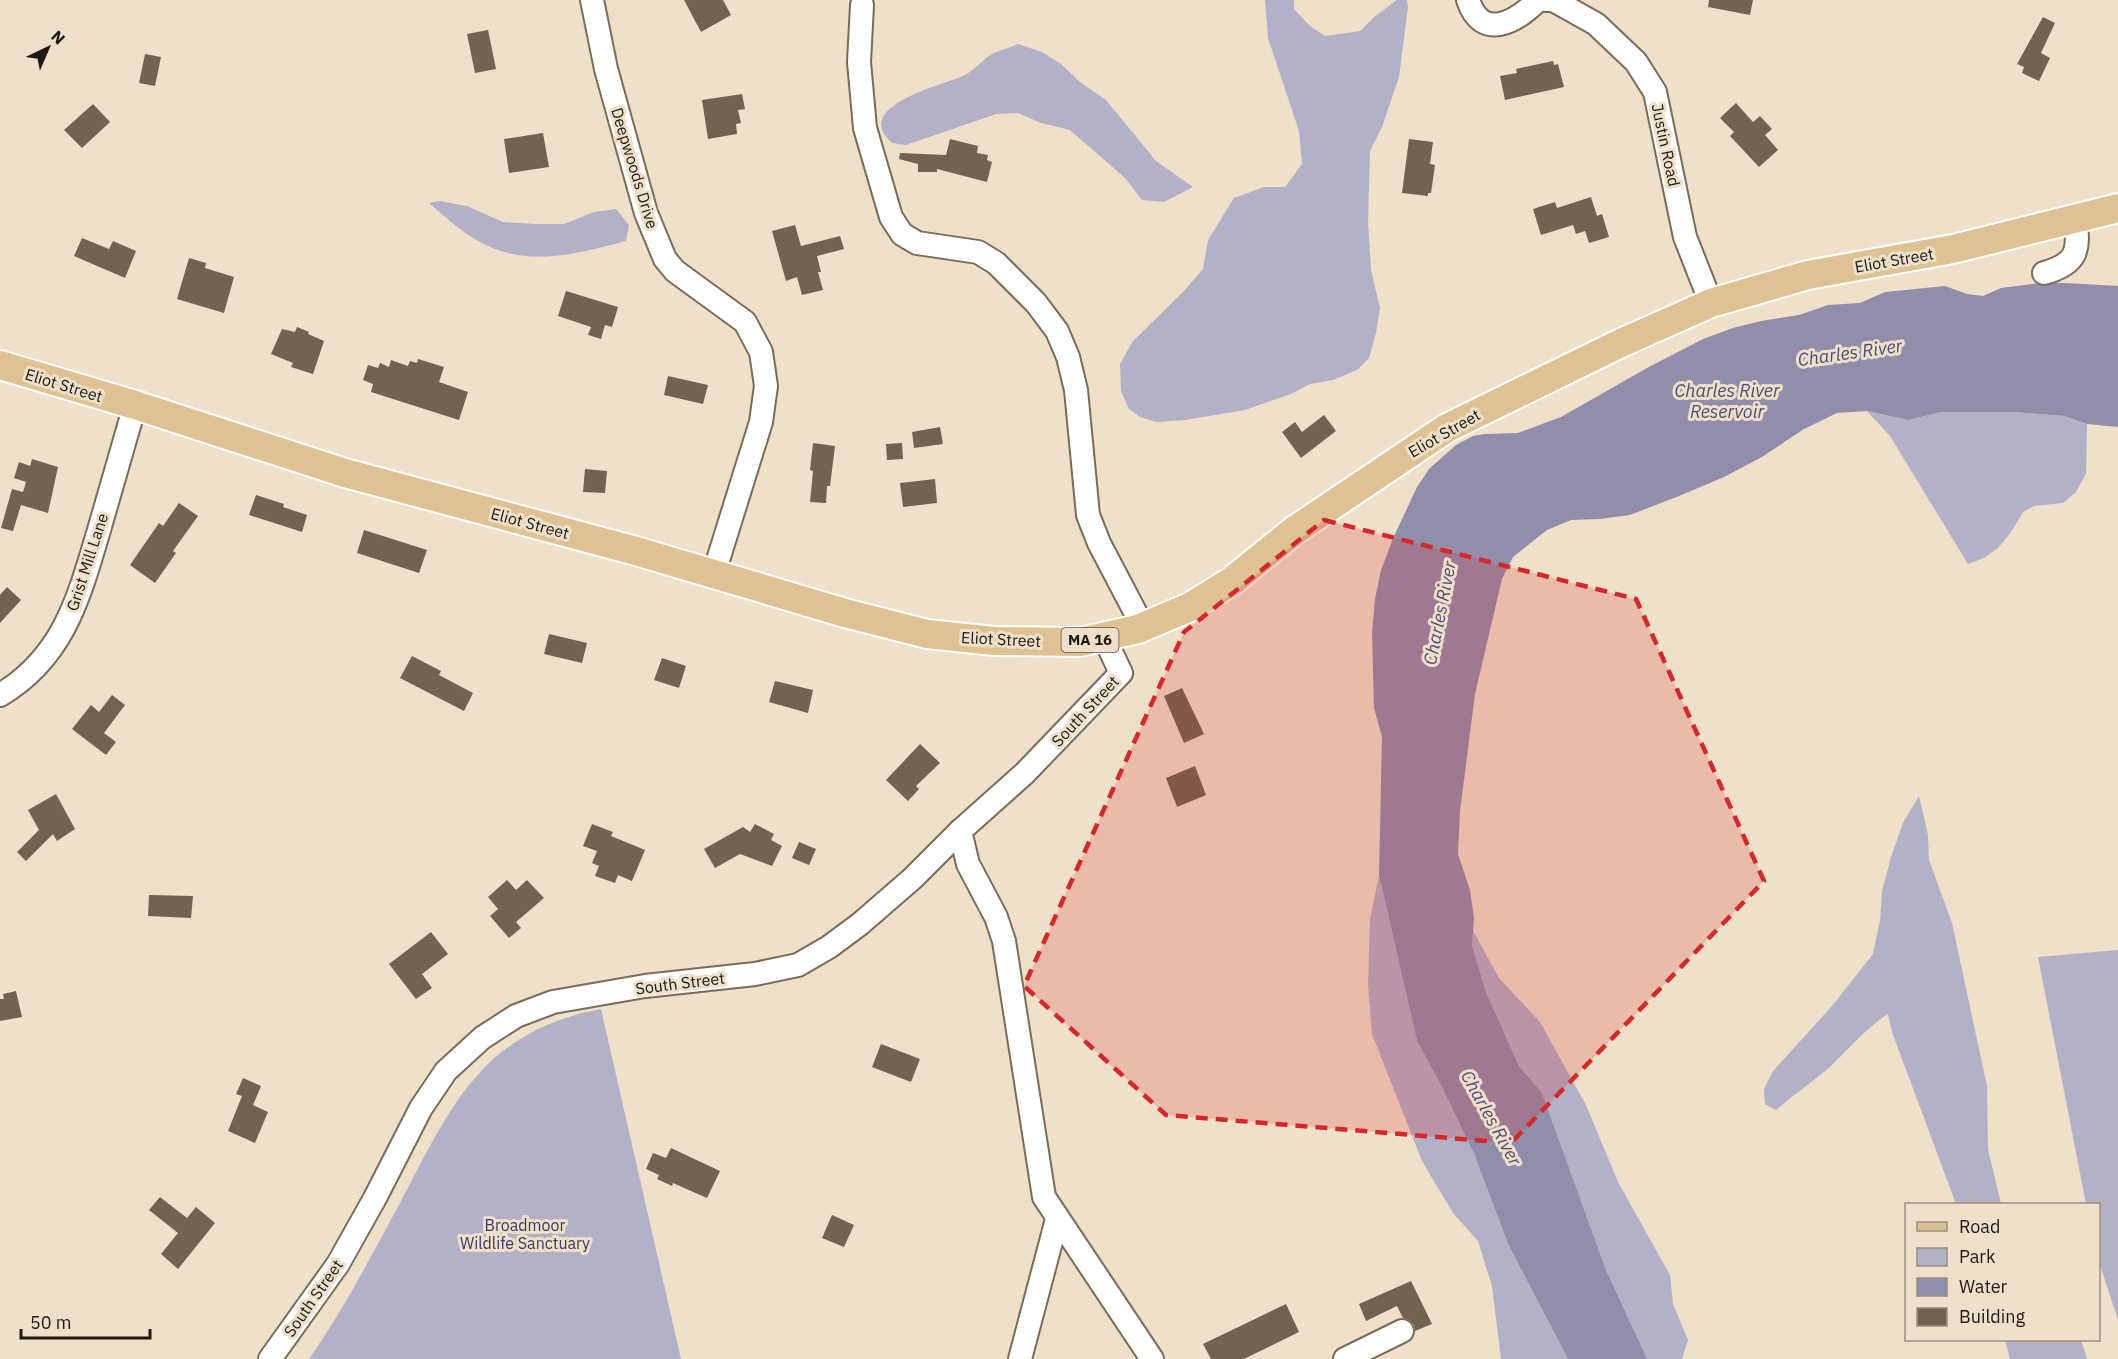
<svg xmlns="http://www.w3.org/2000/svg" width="2118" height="1359" font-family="'IBM Plex Sans',sans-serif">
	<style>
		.green { fill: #b2b1c7 }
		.water { fill: #918eac }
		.building { fill: #706350 }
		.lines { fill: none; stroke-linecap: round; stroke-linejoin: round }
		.minor-casing { stroke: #796c59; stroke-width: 26 }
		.major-casing { stroke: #fff; stroke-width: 32 }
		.minor { stroke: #fff; stroke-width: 22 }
		.major { stroke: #dfc293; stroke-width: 28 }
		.marked { fill: #d62828; fill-opacity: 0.2; stroke: #d62828; stroke-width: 4.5; stroke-dasharray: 12 8; stroke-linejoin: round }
		.labels { text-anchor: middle; stroke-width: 6; stroke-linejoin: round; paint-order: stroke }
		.shield { fill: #efe0ca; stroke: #5c5448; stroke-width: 1.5 }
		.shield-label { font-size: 15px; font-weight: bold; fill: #1d1810 }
		.street-label { font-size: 16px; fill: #1d1810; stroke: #efe0ca }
		.park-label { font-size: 16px; fill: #3d3762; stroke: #efe0ca }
		.water-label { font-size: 18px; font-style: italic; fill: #504a77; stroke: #efe0ca }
	</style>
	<rect width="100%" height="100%" fill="#efe0ca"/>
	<g class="green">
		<polygon points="1265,0 1294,0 1294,9 1310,26 1325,36 1360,31 1374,17 1397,0 1407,0 1408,7 1399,77 1382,127 1370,151 1368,221 1371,270 1380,308 1376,333 1369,358 1357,370 1333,380 1310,384 1291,394 1245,410 1185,420 1157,422 1140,417 1129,409 1121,391 1120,364 1133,341 1183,292 1203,269 1208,240 1234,198 1264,187 1285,187 1302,164 1299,131 1268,38"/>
		<path d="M 1018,44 L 1042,52 L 1061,64 L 1080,82 L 1106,100 L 1156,161 L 1193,187 L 1164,202 L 1142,200 L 1125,178 L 1070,130 L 1041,123 L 1018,113 L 996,114 L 906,145 L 892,143 C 889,140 885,136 883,132 C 869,102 945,84 963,76 C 974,71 982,60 992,54 C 1000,50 1010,48 1018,44 Z"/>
		<path d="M 439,201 L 467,206 L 503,222 L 535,224 L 564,224 L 594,212 L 616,209 L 629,225 L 626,241 C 573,255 522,269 473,238 C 457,228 443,215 429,203 Z"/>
		<polygon points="1867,411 1908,420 1942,412 2013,412 2064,416 2087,424 2086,474 2076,492 2063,503 2034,506 2023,512 2011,532 1998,548 1984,558 1968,564 1890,436"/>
		<path d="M 1919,796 L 1928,835 L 1929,860 L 1952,923 L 1987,1086 L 1988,1149 L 2001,1204 L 1956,1204 L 1892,1032 L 1888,1014 C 1867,1027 1850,1048 1832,1065 C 1814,1081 1794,1094 1776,1110 L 1765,1104 L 1764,1089 L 1773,1071 L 1832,1006 L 1873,954 L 1880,920 L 1882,891 L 1891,857 L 1903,823 Z"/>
		<polygon points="1379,875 1417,1041 1442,1087 1474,1154 1508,1244 1568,1359 1501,1359 1492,1286 1478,1241 1453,1213 1422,1161 1372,1034 1368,984 1370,919"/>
		<polygon points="1473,931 1499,978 1540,1022 1586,1105 1618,1182 1670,1275 1673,1304 1688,1340 1682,1359 1647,1359 1644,1354 1606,1270 1542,1093 1519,1066 1486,992 1472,945"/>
		<polygon points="2118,950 2118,1320 2099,1262 2098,1204 2086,1204 2038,957"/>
		<path d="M 601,1009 L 681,1359 L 309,1359 C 344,1309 372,1255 401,1201 C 452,1104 482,1032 601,1009 Z"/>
		<polygon points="2005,1340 2081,1340 2087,1359 2010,1359"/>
	</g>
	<polygon class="water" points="2047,282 2118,286 2118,427 2087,424 2064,416 2013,412 1942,412 1908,420 1867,411 1837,413 1804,429 1762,457 1724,477 1679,496 1630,515 1600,519 1571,520 1547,530 1513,557 1502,579 1475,694 1460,811 1458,854 1470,890 1474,918 1472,945 1486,992 1519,1066 1542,1093 1606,1270 1647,1359 1568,1359 1508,1244 1474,1154 1442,1087 1417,1041 1379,875 1382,737 1374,708 1372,632 1375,599 1381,570 1394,536 1417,487 1429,469 1456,445 1473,436 1485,434 1518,433 1561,417 1647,368 1703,339 1733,328 1761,321 1799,315 1828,305 1860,303 1885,292 1945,286 1967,294 1983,296 2001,288"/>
	<g class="building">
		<polygon points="684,0 723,0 731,15 701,32"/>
		<polygon points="1709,0 1753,0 1750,15 1708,7"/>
		<polygon points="2043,17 2055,23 2041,53 2050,58 2039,81 2022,73 2024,67 2017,64"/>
		<polygon points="488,30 496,69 475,73 467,34"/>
		<polygon points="145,54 161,57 155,86 139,83"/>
		<polygon points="1553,61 1554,65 1558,64 1564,87 1505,100 1500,76 1517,73 1516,69"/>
		<polygon points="742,94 745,109 738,110 741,123 736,124 737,134 708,139 702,100"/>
		<polygon points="1736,103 1753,122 1760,116 1772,129 1765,135 1778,150 1759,167 1730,136 1734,132 1720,118"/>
		<polygon points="93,104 110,122 82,148 64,130"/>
		<polygon points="543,133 549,167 509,173 504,139"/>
		<polygon points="950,139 978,146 977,153 988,155 987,160 992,162 987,182 937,169 937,172 918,172 918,164 899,159 900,153 946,155"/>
		<polygon points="1409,139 1433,142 1430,164 1435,165 1431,193 1428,193 1428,196 1402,193"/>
		<polygon points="1591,197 1597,216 1602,214 1609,237 1589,243 1585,231 1576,234 1573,225 1541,235 1533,209 1555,202 1557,208"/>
		<polygon points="795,225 801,246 840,236 844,249 817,256 821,272 818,272 823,290 802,295 797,277 786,281 772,231"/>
		<polygon points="82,238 109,249 113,241 136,251 125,278 74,256"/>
		<polygon points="189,258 206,263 205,268 234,277 224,313 177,299"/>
		<polygon points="566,291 618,307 612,327 605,325 601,339 588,335 591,327 558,316"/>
		<polygon points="297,327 309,332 308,334 324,341 313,374 291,367 293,363 271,354 282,329 295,332"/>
		<polygon points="418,359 444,367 439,382 468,392 459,420 371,392 373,384 363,380 368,365 378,368 380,363 389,367 391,360 408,366 410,361 417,363"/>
		<polygon points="668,376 708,385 703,404 664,395"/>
		<polygon points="1324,415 1336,431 1301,458 1282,432 1295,422 1302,432"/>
		<polygon points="940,427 943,444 914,448 912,432"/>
		<polygon points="813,443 835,446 830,486 827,486 826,503 810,502 813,471 810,470"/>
		<polygon points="902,443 903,459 887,460 886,444"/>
		<polygon points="32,459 58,467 48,513 21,505 13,531 1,528 12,489 23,492 26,482 14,478 19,462 30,466"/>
		<polygon points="585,469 607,471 605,493 583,492"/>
		<polygon points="935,479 937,503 903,507 900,483"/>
		<polygon points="256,495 284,504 283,507 307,515 302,532 249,515"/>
		<polygon points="179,503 198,516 173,551 176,553 155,583 130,565 159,523 163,526"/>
		<polygon points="364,530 427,550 419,573 357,553"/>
		<polygon points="7,587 21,600 0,623 0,595"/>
		<polygon points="549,634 587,643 582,663 544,654"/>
		<polygon points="412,656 441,671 439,675 473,693 464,711 400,678"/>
		<polygon points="662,658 686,666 679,688 654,680"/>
		<polygon points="775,681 813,690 808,713 769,702"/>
		<polygon points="1182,688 1204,734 1184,743 1164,696"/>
		<polygon points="112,695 125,705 104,733 116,742 106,755 72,729 91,705 99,712"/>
		<polygon points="920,744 940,763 916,786 919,789 908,801 886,780"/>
		<polygon points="1195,766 1206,795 1177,807 1166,778"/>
		<polygon points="56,794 75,829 57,841 53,834 26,861 17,852 39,830 28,810"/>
		<polygon points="592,824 613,832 611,836 645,850 632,881 618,875 615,883 595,876 599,866 592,863 597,851 583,846"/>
		<polygon points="755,824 774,834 771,840 782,846 772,866 740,854 715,868 704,849 743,827 750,832"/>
		<polygon points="799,842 816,849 809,865 792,858"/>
		<polygon points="507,880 516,890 527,880 544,898 516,922 521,928 509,938 490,916 498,909 488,897"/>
		<polygon points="149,895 193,896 191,918 148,916"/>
		<polygon points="431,932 448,954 422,974 432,988 416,999 389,964"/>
		<polygon points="16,991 22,1017 0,1021 0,999 4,999 3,994"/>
		<polygon points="881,1044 920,1059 911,1082 872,1067"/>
		<polygon points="243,1078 261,1086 253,1105 268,1112 255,1143 228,1131 242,1096 236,1094"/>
		<polygon points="671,1148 720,1171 707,1198 673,1183 672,1186 657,1179 659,1175 646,1169 653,1153 666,1158"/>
		<polygon points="160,1197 187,1218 196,1207 215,1223 178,1269 161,1254 178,1233 149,1210"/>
		<polygon points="832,1215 854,1225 844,1247 822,1238"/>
		<polygon points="1411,1281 1432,1324 1415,1331 1414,1325 1409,1320 1403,1318 1397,1306 1366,1321 1359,1304"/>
		<polygon points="1286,1304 1299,1332 1244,1359 1211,1359 1203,1344"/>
	</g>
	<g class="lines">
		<g class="minor-casing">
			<g id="minor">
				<polyline points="592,0 606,69 646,213 665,259 675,271 745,322 761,352 766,386 761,422 714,573"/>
				<path d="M 1468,0 C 1482,42 1516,22 1538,0"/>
				<polyline points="1546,0 1553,0 1596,24 1636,62 1655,92 1685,237 1711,303"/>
				<polyline points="862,5 859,62 865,128 891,217 902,234 917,243 978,252 996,263 1036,303 1057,331 1068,357 1076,390 1088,515 1099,543 1143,627"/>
				<path d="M 2044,273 C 2077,264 2080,251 2075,218"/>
				<path d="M 0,695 C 64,657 79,597 99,530 C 111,489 123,447 135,405"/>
				<polyline points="960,831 968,864 996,917 1004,941 1044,1197 1152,1359"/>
				<polyline points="270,1359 338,1264 375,1198 421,1108 446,1071 482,1038 516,1016 553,1002 645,986 755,974 798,965 829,947 860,924 913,878 960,831 1025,773 1121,673 1104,637"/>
				<polyline points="1020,1359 1057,1219"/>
				<polyline points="1345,1359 1402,1331"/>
			</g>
		</g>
		<g class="major-casing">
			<polyline id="major" points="0,365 135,405 345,473 636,551 845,613 927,634 994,641 1080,642 1138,629 1190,607 1232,581 1295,530 1447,428 1621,343 1711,303 1808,275 1953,249 2118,208"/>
		</g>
		<use href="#minor" class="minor"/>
		<use href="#major" class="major"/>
	</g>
	<path class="marked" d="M 1324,520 L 1636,599 L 1764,881 L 1511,1143 L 1166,1115 L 1024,986 L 1184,632 Z"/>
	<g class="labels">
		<rect class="shield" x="1061.5" y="628" width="57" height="24" rx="4.5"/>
		<g class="shield-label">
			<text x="1090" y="645">MA 16</text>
		</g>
		<g class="street-label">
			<text transform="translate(1666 145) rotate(78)" y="6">Justin Road</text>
			<text transform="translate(635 168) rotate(73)" y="6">Deepwoods Drive</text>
			<text transform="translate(1894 260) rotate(-10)" y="6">Eliot Street</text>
			<text transform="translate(64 385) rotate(17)" y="6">Eliot Street</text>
			<text transform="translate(1444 433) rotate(-30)" y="6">Eliot Street</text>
			<text transform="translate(530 523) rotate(15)" y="6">Eliot Street</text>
			<text transform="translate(87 562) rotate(-72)" y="6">Grist Mill Lane</text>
			<text transform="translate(1001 639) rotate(3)" y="6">Eliot Street</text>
			<text transform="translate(1085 711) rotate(-47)" y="6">South Street</text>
			<text transform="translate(680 983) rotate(-7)" y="6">South Street</text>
			<text transform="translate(313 1298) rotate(-55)" y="6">South Street</text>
		</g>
		<g class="park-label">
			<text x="525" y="1231">Broadmoor<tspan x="525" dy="18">Wildlife Sanctuary</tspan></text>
		</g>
		<g class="water-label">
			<text transform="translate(1850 353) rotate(-8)" y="6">Charles River</text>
			<text x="1727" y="397">Charles River<tspan x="1727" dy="21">Reservoir</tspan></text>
			<text transform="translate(1440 613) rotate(-79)" y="6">Charles River</text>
			<text transform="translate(1491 1118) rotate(61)" y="6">Charles River</text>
		</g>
	</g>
	<rect x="1905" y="1203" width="195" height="138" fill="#efe0ca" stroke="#9b9080" stroke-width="1.5"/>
	<rect x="1917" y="1222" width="30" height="9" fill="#dfc293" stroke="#9b9080" stroke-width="1.5"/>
	<text x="1959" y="1233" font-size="18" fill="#1d1810">Road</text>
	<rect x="1917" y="1248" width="30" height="18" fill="#b2b1c7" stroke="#9b9080" stroke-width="1.5"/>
	<text x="1959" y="1263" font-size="18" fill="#1d1810">Park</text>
	<rect x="1917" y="1278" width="30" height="18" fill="#918eac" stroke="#9b9080" stroke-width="1.5"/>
	<text x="1959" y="1293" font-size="18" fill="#1d1810">Water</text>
	<rect x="1917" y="1308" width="30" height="18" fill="#706350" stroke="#9b9080" stroke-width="1.5"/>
	<text x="1959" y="1323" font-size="18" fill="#1d1810">Building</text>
	<g transform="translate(48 48) rotate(44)" stroke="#efe0ca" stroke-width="4.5" paint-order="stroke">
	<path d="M0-4.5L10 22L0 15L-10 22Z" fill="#1d1810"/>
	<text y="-9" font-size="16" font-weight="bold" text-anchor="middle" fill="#1d1810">N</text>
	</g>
	<path d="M21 1329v9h129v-9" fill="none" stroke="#1d1810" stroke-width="3"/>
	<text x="30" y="1329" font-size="18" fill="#1d1810" stroke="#efe0ca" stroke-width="4.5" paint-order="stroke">50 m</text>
</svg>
